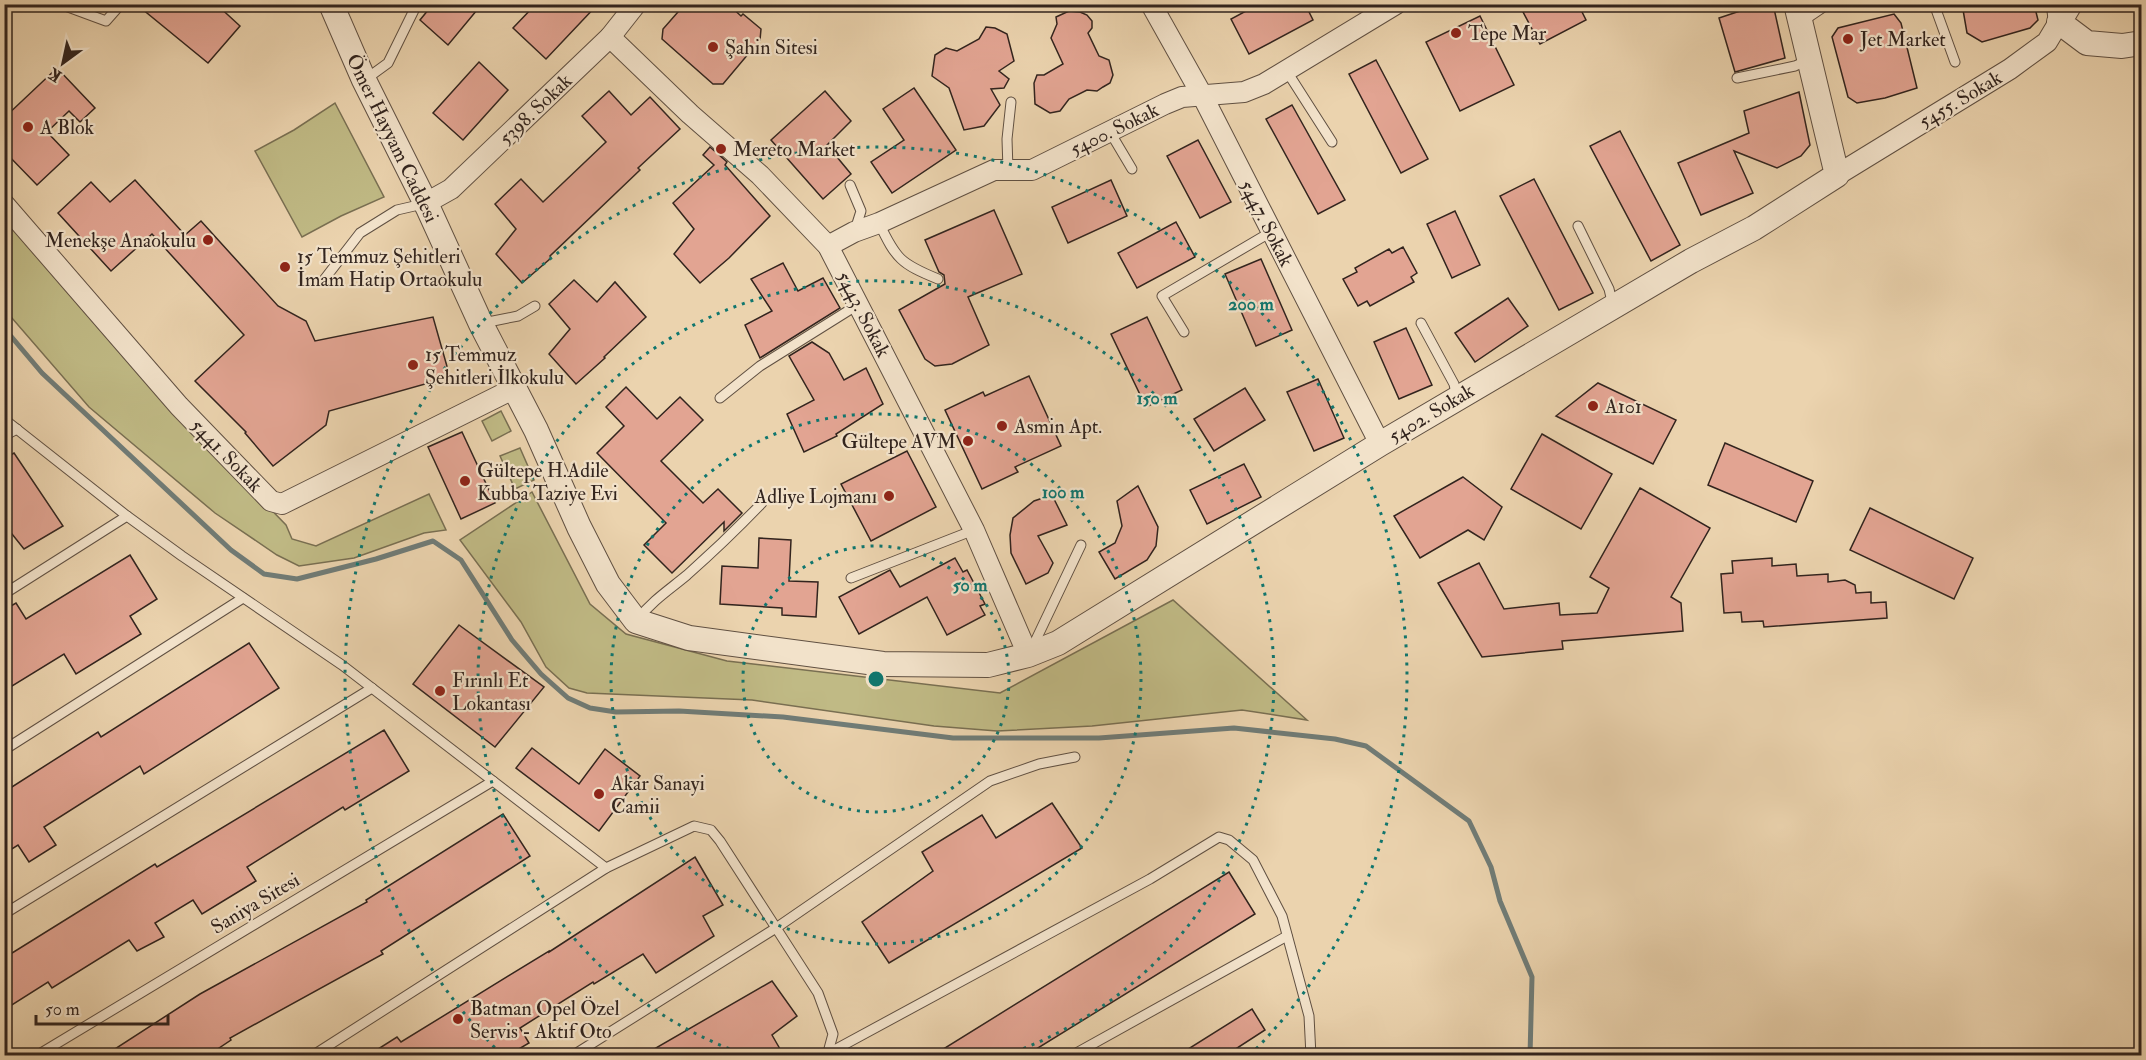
<svg xmlns="http://www.w3.org/2000/svg" width="2146" height="1060" font-family="'IM FELL Double Pica',serif">
	<style>
		.green { fill: #c0ba85; stroke: #796f52; stroke-width: 1.5 }
		.lines { fill: none; stroke-linecap: round; stroke-linejoin: round }
		.stream { stroke: #707c77; stroke-width: 5 }
		.building { fill: #e2a492; stroke: #32241e; stroke-width: 1.5 }
		.service-casing { stroke: #605042; stroke-width: 11 }
		.minor-casing { stroke: #605042; stroke-width: 22 }
		.tertiary-casing { stroke: #605042; stroke-width: 26 }
		.service { stroke: #f2e2ca; stroke-width: 9 }
		.minor { stroke: #f2e2ca; stroke-width: 20 }
		.tertiary { stroke: #f2e2ca; stroke-width: 24 }
		.ring { fill: none; stroke: #0f766e; stroke-width: 3; stroke-dasharray: 3 6 }
		.poi-dot { fill: #8f2418; stroke: #f2e2ca; stroke-width: 2 }
		.labels { text-anchor: middle; stroke-width: 4.5; stroke-linejoin: round; paint-order: stroke }
		.poi-label { font-size: 20px; fill: #32241e; stroke: #f2e2ca; text-anchor: start }
		.street-label { font-size: 20px; fill: #32241e; stroke: #f2e2ca }
		.centre { fill: #0f766e; stroke: #f2e2ca; stroke-width: 3 }
		.ring-label { font-size: 18px; text-anchor: middle; font-weight: bold; fill: #0f766e; stroke: #f2e2ca; stroke-width: 4.5; stroke-linejoin: round; paint-order: stroke }
	</style>
	<rect width="100%" height="100%" fill="#ebd3ae"/>
	<filter id="stains"><feTurbulence type="fractalNoise" baseFrequency=".00333" numOctaves="4"/><feColorMatrix values="0 0 0 0 .2 0 0 0 0 .09 0 0 0 0 .02 0 0 0 .5 -.17"/></filter>
	<radialGradient id="worn" r=".72"><stop offset=".6" stop-color="#630" stop-opacity="0"/><stop offset="1" stop-color="#630" stop-opacity=".3"/></radialGradient>
	<g class="green">
		<polygon points="335,103 384,197 341,216 302,237 255,151 294,130"/>
		<polygon points="4,216 147,382 286,525 292,539 316,546 429,494 446,530 424,533 354,558 299,566 277,555 215,513 89,407 5,310"/>
		<polygon points="501,411 511,431 492,441 482,421"/>
		<polygon points="520,448 534,480 515,489 500,456"/>
		<polygon points="532,492 590,604 626,634 727,661 1000,693 1173,600 1307,720 1242,710 1092,726 997,731 934,726 752,700 587,693 569,688 546,667 521,622 460,540"/>
	</g>
	<g class="lines">
		<polyline class="stream" points="4,328 42,373 231,550 264,574 297,579 376,559 433,541 461,560 512,640 541,674 568,698 590,708 616,712 679,711 783,717 953,738 1099,738 1234,728 1335,739 1366,746 1469,821 1491,867 1500,901 1532,977 1530,1056"/>
	</g>
	<g class="building">
		<polygon points="136,4 216,4 240,26 208,63"/>
		<polygon points="433,4 482,4 448,45 420,20"/>
		<polygon points="536,4 598,4 546,59 513,28"/>
		<polygon points="685,4 728,4 741,16 743,14 761,29 760,40 723,84 713,84 662,39 663,29"/>
		<polygon points="1259,4 1305,4 1313,20 1249,54 1231,19"/>
		<polygon points="1534,4 1578,4 1586,20 1540,44 1522,10"/>
		<polygon points="1761,4 1773,4 1785,58 1735,72 1719,18"/>
		<polygon points="1962,4 2034,4 2038,20 2030,28 1982,42 1967,33"/>
		<polygon points="1069,11 1080,12 1087,15 1092,21 1092,28 1088,33 1099,56 1109,60 1113,75 1110,83 1103,87 1097,91 1087,90 1069,99 1060,111 1050,113 1035,104 1034,83 1037,75 1044,75 1063,64 1051,38 1057,24 1056,17"/>
		<polygon points="1894,14 1901,23 1917,88 1885,98 1857,103 1848,97 1832,37 1838,28"/>
		<polygon points="1480,16 1514,85 1460,111 1426,42"/>
		<polygon points="986,27 995,28 1007,34 1014,61 999,71 1009,79 1004,88 991,89 1000,105 984,126 964,130 949,88 932,76 935,55 946,48 957,51 979,39"/>
		<polygon points="1376,60 1428,159 1401,173 1349,74"/>
		<polygon points="479,62 508,90 463,140 433,113"/>
		<polygon points="57,68 95,108 80,122 69,111 47,132 69,155 37,185 4,151 4,118"/>
		<polygon points="914,88 956,150 892,193 871,162 904,140 883,109"/>
		<polygon points="609,91 631,115 650,97 680,129 638,168 640,170 550,256 551,258 522,283 496,254 516,229 495,204 521,179 543,202 606,142 582,116"/>
		<polygon points="825,91 851,121 827,145 851,174 823,199 771,140"/>
		<polygon points="1799,92 1810,145 1801,156 1777,168 1734,151 1753,193 1701,215 1678,163 1749,133 1744,111"/>
		<polygon points="1292,105 1345,200 1318,214 1266,119"/>
		<polygon points="1620,131 1680,245 1651,261 1590,146"/>
		<polygon points="1198,140 1231,202 1200,218 1167,156"/>
		<polygon points="710,147 727,162 725,165 770,216 729,258 700,283 674,254 694,229 673,203 714,165 703,155"/>
		<polygon points="1534,179 1593,293 1559,310 1500,196"/>
		<polygon points="135,180 185,235 201,221 278,306 306,321 315,341 433,317 450,377 329,411 326,425 273,466 245,433 246,432 195,381 244,335 152,234 111,271 58,213 91,182 110,202"/>
		<polygon points="1111,180 1127,216 1068,243 1052,207"/>
		<polygon points="994,210 1022,274 968,297 989,345 952,364 935,366 925,359 899,310 945,284 944,275 939,272 925,240"/>
		<polygon points="1455,211 1480,265 1452,278 1427,224"/>
		<polygon points="1176,222 1195,257 1137,288 1118,253"/>
		<polygon points="1403,247 1417,273 1411,277 1414,282 1370,306 1367,301 1358,306 1343,279 1357,272 1355,268 1389,249 1392,253"/>
		<polygon points="1261,259 1292,330 1256,346 1225,274"/>
		<polygon points="783,263 798,291 823,278 840,308 760,358 745,325 772,311 751,279"/>
		<polygon points="574,280 597,302 615,282 646,317 604,357 605,358 576,384 549,354 570,329 549,304"/>
		<polygon points="1508,298 1528,326 1475,362 1455,333"/>
		<polygon points="1147,317 1182,390 1146,407 1111,334"/>
		<polygon points="1406,328 1432,385 1399,399 1374,342"/>
		<polygon points="812,342 829,353 844,380 866,368 883,404 836,434 837,436 804,452 787,414 814,400 789,356"/>
		<polygon points="1029,376 1061,446 1015,467 1018,472 982,489 945,410 983,392 985,396"/>
		<polygon points="1318,379 1344,438 1314,451 1287,392"/>
		<polygon points="1598,383 1676,420 1653,464 1556,416"/>
		<polygon points="626,387 657,419 680,397 703,420 661,461 703,503 718,489 742,513 724,531 724,522 672,573 644,545 666,523 597,453 624,426 606,407"/>
		<polygon points="1245,388 1265,420 1214,451 1194,419"/>
		<polygon points="462,432 495,503 461,519 428,447"/>
		<polygon points="1542,434 1612,474 1581,529 1511,489"/>
		<polygon points="1725,443 1813,481 1796,522 1708,485"/>
		<polygon points="907,451 936,507 871,541 841,484"/>
		<polygon points="14,453 63,526 24,549 4,524 4,459"/>
		<polygon points="1244,464 1261,497 1207,524 1190,490"/>
		<polygon points="1463,477 1502,507 1484,540 1468,530 1420,558 1394,516"/>
		<polygon points="1138,486 1158,527 1156,546 1147,560 1115,579 1099,552 1115,543 1122,526 1117,501"/>
		<polygon points="1640,488 1710,528 1671,597 1681,603 1683,631 1562,641 1563,649 1482,657 1438,583 1479,563 1504,609 1559,603 1560,615 1597,613 1609,588 1590,577"/>
		<polygon points="1052,495 1067,525 1038,536 1053,563 1048,573 1026,584 1011,553 1010,535 1013,518 1034,501"/>
		<polygon points="1870,508 1973,558 1954,599 1850,550"/>
		<polygon points="759,538 791,540 789,581 818,582 816,617 782,615 782,608 720,604 722,566 758,568"/>
		<polygon points="130,555 157,599 130,616 141,634 76,674 64,654 4,691 4,610 16,603 26,619"/>
		<polygon points="955,558 963,572 967,570 985,604 980,606 985,615 947,635 927,597 859,634 839,597 890,570 900,587"/>
		<polygon points="1772,558 1772,566 1796,564 1797,576 1828,574 1828,582 1845,580 1855,585 1856,593 1871,592 1871,603 1886,602 1887,618 1764,627 1763,621 1742,622 1741,612 1724,613 1721,574 1733,573 1732,561"/>
		<polygon points="459,625 544,687 495,747 413,684"/>
		<polygon points="249,643 279,688 144,774 140,766 44,827 56,845 29,862 18,845 4,854 4,792 98,732 101,737"/>
		<polygon points="384,730 409,771 345,810 343,807 247,867 256,881 202,914 193,900 155,923 164,937 137,951 129,940 52,988 48,982 4,1010 4,958 155,864 157,867"/>
		<polygon points="532,748 579,784 605,749 640,776 599,831 516,768"/>
		<polygon points="1052,803 1082,848 889,963 862,922 933,871 922,852 982,815 996,838"/>
		<polygon points="503,814 530,856 381,951 383,954 230,1038 231,1040 207,1056 104,1056 200,994 367,902 366,900"/>
		<polygon points="695,857 723,905 703,916 714,936 656,973 643,954 594,984 593,982 520,1028 529,1043 507,1056 367,1056 397,1037 401,1042 549,951 549,952"/>
		<polygon points="1229,872 1255,914 1025,1056 932,1056"/>
		<polygon points="772,981 797,1016 772,1035 784,1056 642,1056"/>
		<polygon points="1252,1009 1265,1030 1234,1050 1238,1056 1177,1056"/>
	</g>
	<g class="lines">
		<g class="service-casing">
			<g id="service">
				<polyline points="60,4 106,21 121,4"/>
				<polyline points="1934,4 1955,62"/>
				<polyline points="1803,21 1828,4"/>
				<polyline points="1286,70 1332,142"/>
				<polyline points="1737,78 1795,66 1808,60"/>
				<polyline points="366,79 388,63 417,4"/>
				<polyline points="1110,132 1132,169"/>
				<polyline points="1008,170 1007,139 1011,102"/>
				<polyline points="850,185 861,211 855,230"/>
				<path d="M 879,223 C 896,259 901,264 938,279"/>
				<polyline points="1578,226 1609,289 1613,306"/>
				<polyline points="323,281 360,233 397,210 423,204"/>
				<polyline points="483,323 518,316 535,306"/>
				<polyline points="1421,323 1454,384 1457,398"/>
				<polyline points="1184,332 1162,296 1271,232"/>
				<polyline points="720,398 760,366 859,304"/>
				<polyline points="4,419 127,516 182,556 342,665 606,868"/>
				<polyline points="4,436 17,429"/>
				<polyline points="851,578 974,530"/>
				<polyline points="4,594 127,516"/>
				<path d="M 638,619 C 653,600 669,590 687,575 C 713,552 738,528 762,503"/>
				<polyline points="1032,648 1081,545"/>
				<polyline points="4,750 243,598"/>
				<polyline points="4,914 372,688"/>
				<polyline points="827,1054 1150,879 1219,837 1229,840 1253,860 1282,916 1309,1016 1311,1056"/>
				<polyline points="36,1056 493,781"/>
				<polyline points="312,1056 606,868 694,826 711,830 720,841 818,993 833,1034 827,1056"/>
				<polyline points="572,1056 776,928 990,781 1039,764 1075,757"/>
				<polyline points="1071,1056 1287,936"/>
			</g>
		</g>
		<g class="minor-casing">
			<g id="minor">
				<polyline points="1151,4 1202,95 1380,444"/>
				<polyline points="610,37 690,114 760,175 828,246 974,530 1028,655"/>
				<polyline points="1837,175 2010,69 2047,42 2059,22 2057,7"/>
				<polyline points="426,203 451,189 610,37 636,4"/>
				<polyline points="4,204 179,406 271,501 282,504 515,388"/>
				<polyline points="828,246 854,232 879,223 994,170 1032,170 1165,104 1182,97 1244,92 1264,84 1396,4"/>
			</g>
		</g>
		<g class="tertiary-casing">
			<g id="tertiary">
				<polyline points="331,4 364,80 429,210 481,324 536,430 579,527 608,584 636,621 689,638 883,664 988,665 1028,655 1058,643 1380,444 1691,261 1754,228 1837,175 1796,4"/>
				<polyline points="2070,4 2059,22 2087,43 2122,46 2142,43"/>
			</g>
		</g>
		<use href="#service" class="service"/>
		<use href="#minor" class="minor"/>
		<use href="#tertiary" class="tertiary"/>
	</g>
	<g class="ring">
		<circle cx="876" cy="679" r="133"/>
		<circle cx="876" cy="679" r="265"/>
		<path d="M746 1055A398 398 0 1 1 1006 1055"/>
		<path d="M501 1054A531 531 0 1 1 1251 1054"/>
	</g>
	<g class="poi-dot">
		<circle cx="1456" cy="33" r="6"/>
		<circle cx="1848" cy="39" r="6"/>
		<circle cx="713" cy="47" r="6"/>
		<circle cx="28" cy="127" r="6"/>
		<circle cx="721" cy="149" r="6"/>
		<circle cx="208" cy="240" r="6"/>
		<circle cx="285" cy="267" r="6"/>
		<circle cx="413" cy="365" r="6"/>
		<circle cx="1593" cy="406" r="6"/>
		<circle cx="1002" cy="426" r="6"/>
		<circle cx="968" cy="441" r="6"/>
		<circle cx="465" cy="481" r="6"/>
		<circle cx="889" cy="496" r="6"/>
		<circle cx="440" cy="691" r="6"/>
		<circle cx="599" cy="794" r="6"/>
		<circle cx="458" cy="1019" r="6"/>
	</g>
	<g class="labels">
		<g class="poi-label">
			<text x="1468" y="40">Tepe Mar</text>
			<text x="1860" y="46">Jet Market</text>
			<text x="725" y="54">Şahin Sitesi</text>
			<text x="40" y="134">A Blok</text>
			<text x="733" y="156">Mereto Market</text>
			<text x="196" y="247" text-anchor="end">Menekşe Anaokulu</text>
			<text x="297" y="263">15 Temmuz Şehitleri<tspan x="297" dy="23">İmam Hatip Ortaokulu</tspan></text>
			<text x="425" y="361">15 Temmuz<tspan x="425" dy="23">Şehitleri İlkokulu</tspan></text>
			<text x="1605" y="413">A101</text>
			<text x="1014" y="433">Asmin Apt.</text>
			<text x="956" y="448" text-anchor="end">Gültepe AVM</text>
			<text x="477" y="477">Gültepe H.Adile<tspan x="477" dy="23">Kubba Taziye Evi</tspan></text>
			<text x="877" y="503" text-anchor="end">Adliye Lojmanı</text>
			<text x="452" y="687">Fırınlı Et<tspan x="452" dy="23">Lokantası</tspan></text>
			<text x="611" y="790">Akar Sanayi<tspan x="611" dy="23">Camii</tspan></text>
			<text x="470" y="1015">Batman Opel Özel<tspan x="470" dy="23">Servis - Aktif Oto</tspan></text>
		</g>
		<g class="street-label">
			<text transform="translate(1960 99) rotate(-31)" y="7">5455. Sokak</text>
			<text transform="translate(535 109) rotate(-44)" y="7">5398. Sokak</text>
			<text transform="translate(1114 129) rotate(-26)" y="7">5400. Sokak</text>
			<text transform="translate(393 138) rotate(64)" y="7">Ömer Hayyam Caddesi</text>
			<text transform="translate(1267 223) rotate(63)" y="7">5447. Sokak</text>
			<text transform="translate(864 314) rotate(63)" y="7">5443. Sokak</text>
			<text transform="translate(1431 413) rotate(-31)" y="7">5402. Sokak</text>
			<text transform="translate(227 455) rotate(46)" y="7">5441. Sokak</text>
			<text transform="translate(255 903) rotate(-31)" y="7">Saniya Sitesi</text>
		</g>
	</g>
	<circle cx="876" cy="679" r="9" class="centre"/>
	<g class="ring-label">
		<text x="1251" y="310">200 m</text>
		<text x="1157" y="404">150 m</text>
		<text x="1063" y="498">100 m</text>
		<text x="970" y="591">50 m</text>
	</g>
	<rect width="2146" height="1060" fill="none" stroke="#ebd3ae" stroke-width="24"/>
	<rect x="6" y="6" width="2134" height="1048" fill="none" stroke="#32241e" stroke-width="3"/>
	<rect x="12" y="12" width="2122" height="1036" fill="none" stroke="#32241e" stroke-width="1.5"/>
	<g transform="translate(63 63) rotate(213)" stroke="#f2e2ca" stroke-width="4.5" paint-order="stroke">
	<path d="M0-4.5L10 22L0 15L-10 22Z" fill="#32241e"/>
	<text y="-9" font-size="16" font-weight="bold" text-anchor="middle" fill="#32241e">K</text>
	</g>
	<path d="M36 1015v9h132v-9" fill="none" stroke="#32241e" stroke-width="3"/>
	<text x="45" y="1015" font-size="18" fill="#32241e" stroke="#f2e2ca" stroke-width="4.5" paint-order="stroke">50 m</text>
	<rect width="100%" height="100%" filter="url(#stains)"/>
	<rect width="100%" height="100%" fill="url(#worn)"/>
</svg>
